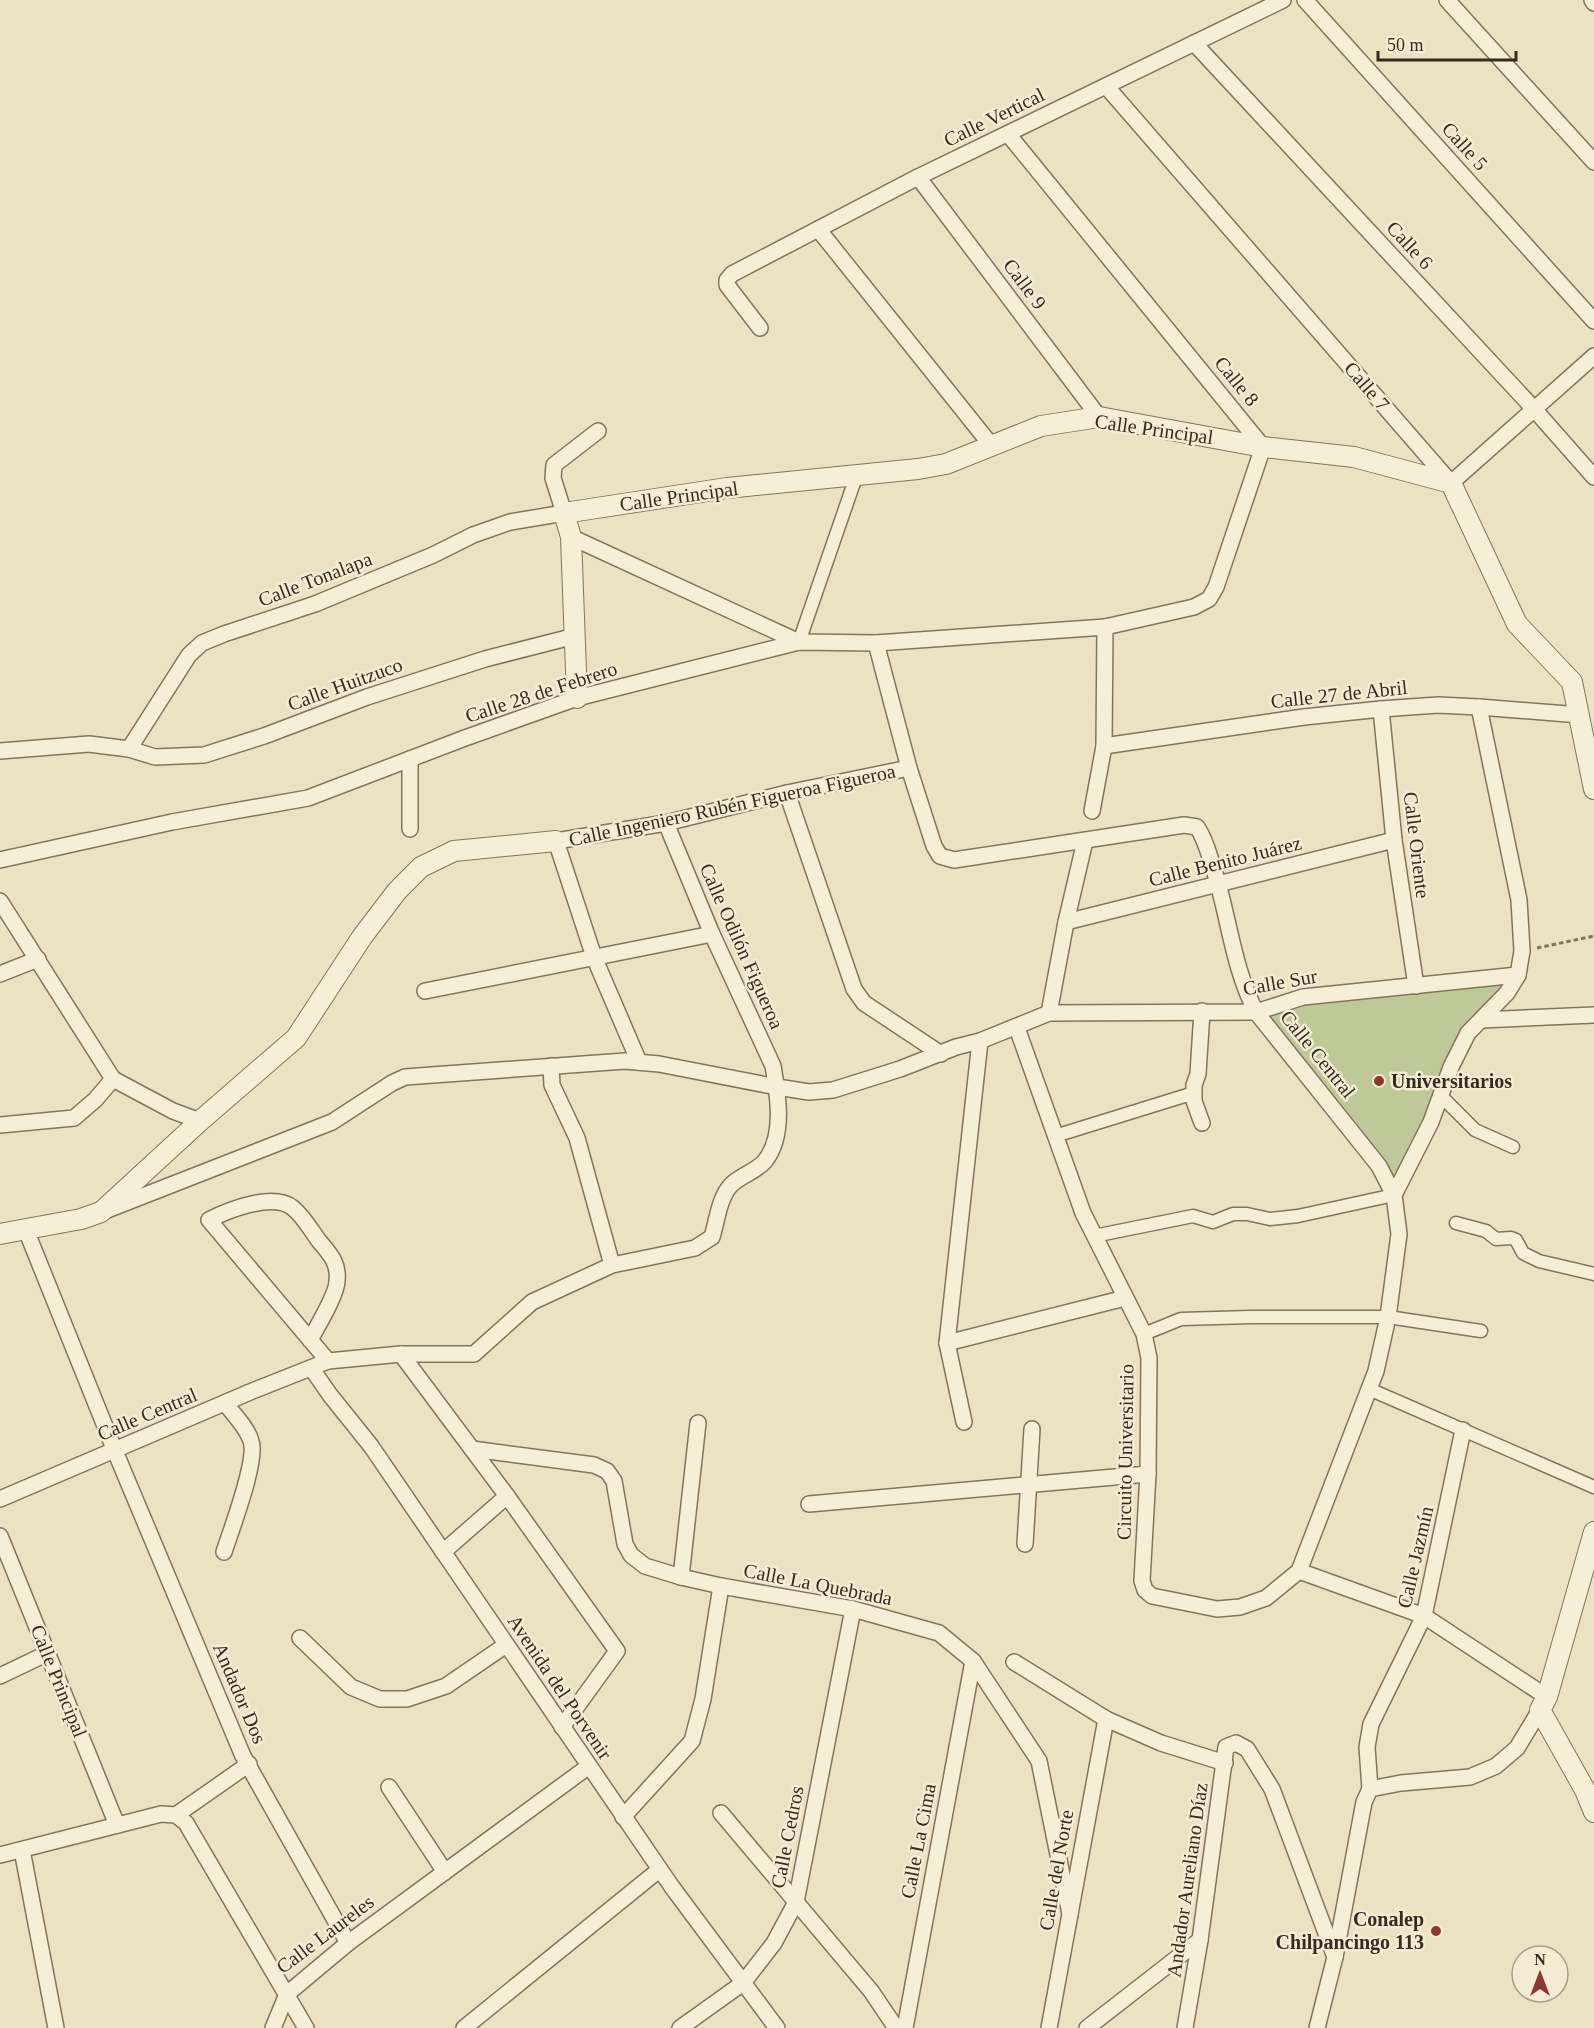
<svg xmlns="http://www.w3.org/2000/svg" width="1594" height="2028" font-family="'Times New Roman',serif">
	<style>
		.grass { fill: #bfc899 }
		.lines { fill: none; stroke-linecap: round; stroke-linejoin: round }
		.pedestrian-casing { stroke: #84745c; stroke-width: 15 }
		.minor-casing { stroke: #84745c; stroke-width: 18 }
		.tertiary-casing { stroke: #84745c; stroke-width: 22 }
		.path { stroke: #84745c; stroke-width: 3; stroke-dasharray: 4.5 3; stroke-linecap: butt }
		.pedestrian { stroke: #f6efd7; stroke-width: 12 }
		.minor { stroke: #f6efd7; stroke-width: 15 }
		.tertiary { stroke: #f6efd7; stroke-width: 20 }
		.poi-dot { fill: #8f3730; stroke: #f3ecd3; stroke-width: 2 }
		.labels { text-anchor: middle; stroke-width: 5; stroke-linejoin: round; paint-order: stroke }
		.street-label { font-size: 20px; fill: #352b1f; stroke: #f3ecd3 }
		.poi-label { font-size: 20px; font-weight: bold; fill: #352b1f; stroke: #f3ecd3; text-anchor: start }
	</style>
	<rect width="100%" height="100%" fill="#ebe2c4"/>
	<polygon class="grass" points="1508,982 1470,1019 1445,1064 1434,1097 1394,1180 1383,1158 1366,1141 1265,1014 1311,1001"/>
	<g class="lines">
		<g class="pedestrian-casing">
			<g id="pedestrian">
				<polyline points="799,642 857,474"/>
				<polyline points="1442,1097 1475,1130 1513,1147"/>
				<polyline points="1055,1136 1194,1093"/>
				<polyline points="1456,1223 1486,1231 1496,1239 1511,1238 1516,1240 1523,1253 1539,1261 1594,1274"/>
				<polyline points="1094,1236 1193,1216 1213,1222 1233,1214 1247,1214 1270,1219 1298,1216 1394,1195"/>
				<polyline points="1144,1334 1181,1319 1251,1317 1388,1317 1481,1331"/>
				<polyline points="1369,1389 1594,1487"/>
			</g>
		</g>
		<g class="minor-casing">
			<g id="minor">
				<polyline points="1305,0 1594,321"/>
				<polyline points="1447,0 1594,162"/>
				<polyline points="1592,0 1594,3"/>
				<polyline points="1194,43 1534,409 1594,477"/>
				<polyline points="1106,86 1451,483 1594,356"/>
				<polyline points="918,177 1099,417"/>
				<polyline points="818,229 991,445"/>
				<polyline points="760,328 727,285 727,280 732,274 918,177 1283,0"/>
				<polyline points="571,537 799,642"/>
				<path d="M 876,643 L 909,768 L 934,846 L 940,856 L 954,860 L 1184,825 L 1197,827 C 1206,840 1209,855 1214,870 C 1229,917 1233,968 1256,1012 L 1379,1166 L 1394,1195 L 1399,1234 L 1388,1317 L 1376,1371 L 1299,1571 L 1266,1598 L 1240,1607 L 1217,1609 L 1152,1596 L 1145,1590 L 1142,1581 L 1148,1474 L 1149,1358 L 1144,1334 L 1083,1213 L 1017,1028"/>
				<polyline points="1381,709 1394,840 1416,986"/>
				<polyline points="1104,746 1304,717 1381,709 1438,705 1479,707 1580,715"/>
				<polyline points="129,749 189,655 202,643 224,634 315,604 433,555 473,535 510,522 564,513 553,478 554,465 598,431"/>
				<polyline points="0,751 89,744 129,749 155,757 204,755 264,736 367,697 485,659 575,636"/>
				<polyline points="410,759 410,829"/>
				<polyline points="787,793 854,989 864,1003 941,1054"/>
				<polyline points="1092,811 1104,746 1105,627"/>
				<polyline points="0,860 172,822 308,798 465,738 577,698 799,642 876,643 1105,627 1194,607 1209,599 1216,587 1263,447 1008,134"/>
				<polyline points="0,901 113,1079 173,1111 200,1121"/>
				<polyline points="1066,922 1394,840"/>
				<polyline points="0,974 38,959"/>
				<polyline points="425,991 712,934"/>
				<polyline points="1202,1011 1198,1074 1194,1085 1194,1101 1202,1123"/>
				<polyline points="1049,1013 1066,922 1085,841"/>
				<polyline points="1481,1020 1594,1015"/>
				<polyline points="639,1062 594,957 556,841 666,823 787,793 909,768"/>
				<polyline points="551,1066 552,1085 577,1138 612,1265"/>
				<polyline points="0,1125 74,1118 95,1100 113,1079"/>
				<polyline points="1394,1195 1431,1122 1451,1067 1468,1033 1507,993 1518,975 1522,951 1519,900 1479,707"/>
				<polyline points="107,1210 332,1122 392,1083 405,1077 625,1061 659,1064 777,1087 809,1092 833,1090 900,1069 956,1047 980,1041 1049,1013 1256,1012 1303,997 1518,975"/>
				<polyline points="26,1230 115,1451 243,1756 348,1943"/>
				<path d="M 310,1340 C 317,1327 337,1294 337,1281 C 339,1263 330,1254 319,1241 C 311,1230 303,1216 293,1208 C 273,1192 228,1210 209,1220 L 328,1361"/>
				<polyline points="947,1343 1125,1298"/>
				<polyline points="401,1354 507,1496 617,1651 562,1727"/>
				<polyline points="312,1369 330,1395 371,1446 672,1887 777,2028"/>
				<polyline points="964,1422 947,1343 980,1041"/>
				<polyline points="472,1449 594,1465 607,1471 614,1481 625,1544 631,1555 645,1566 681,1577 721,1586 853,1609 939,1633 973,1661 1039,1761 1070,1914"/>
				<path d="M 0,1499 L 250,1392 L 328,1361 L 401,1354 L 474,1354 L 532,1302 L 612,1265 L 695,1248 L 712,1237 C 717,1221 719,1198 731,1185 C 741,1175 757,1171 765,1161 C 785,1136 778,1095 773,1066 L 712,934 L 666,823"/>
				<polyline points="809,1504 1148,1474"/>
				<polyline points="0,1536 117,1825"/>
				<polyline points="1025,1544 1032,1429"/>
				<path d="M 224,1552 C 231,1530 258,1460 251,1441 C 247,1427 234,1415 225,1403"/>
				<polyline points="443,1552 507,1496"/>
				<polyline points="1299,1571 1424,1616 1547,1697"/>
				<polyline points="681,1577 698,1423"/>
				<polyline points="300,1638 351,1687 380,1699 407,1699 446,1686 506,1645"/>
				<polyline points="1014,1662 1106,1719 1161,1743 1225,1763"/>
				<polyline points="0,1676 48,1653"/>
				<polyline points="389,1787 445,1872"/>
				<polyline points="1370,1789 1367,1747 1371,1724 1424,1616 1463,1430"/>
				<polyline points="721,1813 871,1991 896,2028"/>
				<polyline points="176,1815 249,1764"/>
				<polyline points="623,1817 692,1741 703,1699 721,1586"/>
				<polyline points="22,1850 56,2028"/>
				<polyline points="0,1855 161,1814 176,1815 186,1823 306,2028"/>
				<polyline points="273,2028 287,1994 348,1943 589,1766"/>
				<polyline points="464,2028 659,1870"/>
				<polyline points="680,2028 743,1983 774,1943 796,1902 853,1609"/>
				<polyline points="905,2028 973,1661"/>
				<polyline points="1049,2028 1106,1719"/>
				<polyline points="1087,2028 1200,1940"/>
				<polyline points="1185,2028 1200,1940 1226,1747 1236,1743 1247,1749 1272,1789 1335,1957"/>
				<polyline points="1317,2028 1335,1957 1364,1802 1370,1789 1401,1783 1470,1777 1496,1766 1517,1748 1540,1710"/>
			</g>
		</g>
		<g class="tertiary-casing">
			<g id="tertiary">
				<polyline points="577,698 571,537 564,513 727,488 918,469 946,464 1041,426 1099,417 1263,447 1354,457 1451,483 1517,624 1572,682 1594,789"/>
				<polyline points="0,1234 81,1219 101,1212 200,1121 296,1038 362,937 397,891 421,867 454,851 556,841"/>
				<polyline points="1594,1532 1547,1697 1540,1710 1585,1790 1594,1812"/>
			</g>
		</g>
		<polyline class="path" points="1537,948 1594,936"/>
		<use href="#pedestrian" class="pedestrian"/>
		<use href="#minor" class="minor"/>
		<use href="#tertiary" class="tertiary"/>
	</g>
	<g class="poi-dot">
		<circle cx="1379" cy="1081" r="6"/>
		<circle cx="1436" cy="1931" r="6"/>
	</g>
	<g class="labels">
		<g class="street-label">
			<text transform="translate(994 117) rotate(-26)" y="7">Calle Vertical</text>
			<text transform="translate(1465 146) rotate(48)" y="7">Calle 5</text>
			<text transform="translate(1410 245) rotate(47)" y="7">Calle 6</text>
			<text transform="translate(1025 284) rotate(53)" y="7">Calle 9</text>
			<text transform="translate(1237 381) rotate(51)" y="7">Calle 8</text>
			<text transform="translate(1367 386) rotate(49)" y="7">Calle 7</text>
			<text transform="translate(1154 429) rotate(8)" y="7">Calle Principal</text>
			<text transform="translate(679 496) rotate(-8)" y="7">Calle Principal</text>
			<text transform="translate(315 579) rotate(-21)" y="7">Calle Tonalapa</text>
			<text transform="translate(345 684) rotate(-20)" y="7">Calle Huitzuco</text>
			<text transform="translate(541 692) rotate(-18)" y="7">Calle 28 de Febrero</text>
			<text transform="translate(1339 694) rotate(-6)" y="7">Calle 27 de Abril</text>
			<text transform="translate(732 805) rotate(-12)" y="7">Calle Ingeniero Rubén Figueroa Figueroa</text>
			<text transform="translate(1417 845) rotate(83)" y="7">Calle Oriente</text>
			<text transform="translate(1225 861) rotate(-14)" y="7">Calle Benito Juárez</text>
			<text transform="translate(742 946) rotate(66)" y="7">Calle Odilón Figueroa</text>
			<text transform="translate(1280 982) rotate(-10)" y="7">Calle Sur</text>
			<text transform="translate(1318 1054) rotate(51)" y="7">Calle Central</text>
			<text transform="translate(147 1414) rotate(-23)" y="7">Calle Central</text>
			<text transform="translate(1125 1452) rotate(-89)" y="7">Circuito Universitario</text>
			<text transform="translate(1415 1557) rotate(-77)" y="7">Calle Jazmín</text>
			<text transform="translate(818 1584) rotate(11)" y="7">Calle La Quebrada</text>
			<text transform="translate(59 1681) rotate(68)" y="7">Calle Principal</text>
			<text transform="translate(560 1687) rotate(56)" y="7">Avenida del Porvenir</text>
			<text transform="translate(240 1693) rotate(67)" y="7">Andador Dos</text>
			<text transform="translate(787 1837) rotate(-79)" y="7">Calle Cedros</text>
			<text transform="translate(918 1841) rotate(-79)" y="7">Calle La Cima</text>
			<text transform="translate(1056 1870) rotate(-80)" y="7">Calle del Norte</text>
			<text transform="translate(1187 1880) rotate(-82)" y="7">Andador Aureliano Díaz</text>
			<text transform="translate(325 1934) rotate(-37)" y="7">Calle Laureles</text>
		</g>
		<g class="poi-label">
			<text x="1391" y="1088">Universitarios</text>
			<text x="1424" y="1926" text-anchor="end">Conalep<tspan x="1424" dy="23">Chilpancingo 113</tspan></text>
		</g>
	</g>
	<g transform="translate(1540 1974)"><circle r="28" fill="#f3ecd3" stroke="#a79f8b" stroke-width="1.5"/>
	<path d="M0-4.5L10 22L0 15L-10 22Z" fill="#8f3730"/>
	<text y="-9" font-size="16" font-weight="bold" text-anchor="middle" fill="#352b1f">N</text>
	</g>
	<path d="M1378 51v9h138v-9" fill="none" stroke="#352b1f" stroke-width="3"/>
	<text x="1387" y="51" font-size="18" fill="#352b1f" stroke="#f3ecd3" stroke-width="4.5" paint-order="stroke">50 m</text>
</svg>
